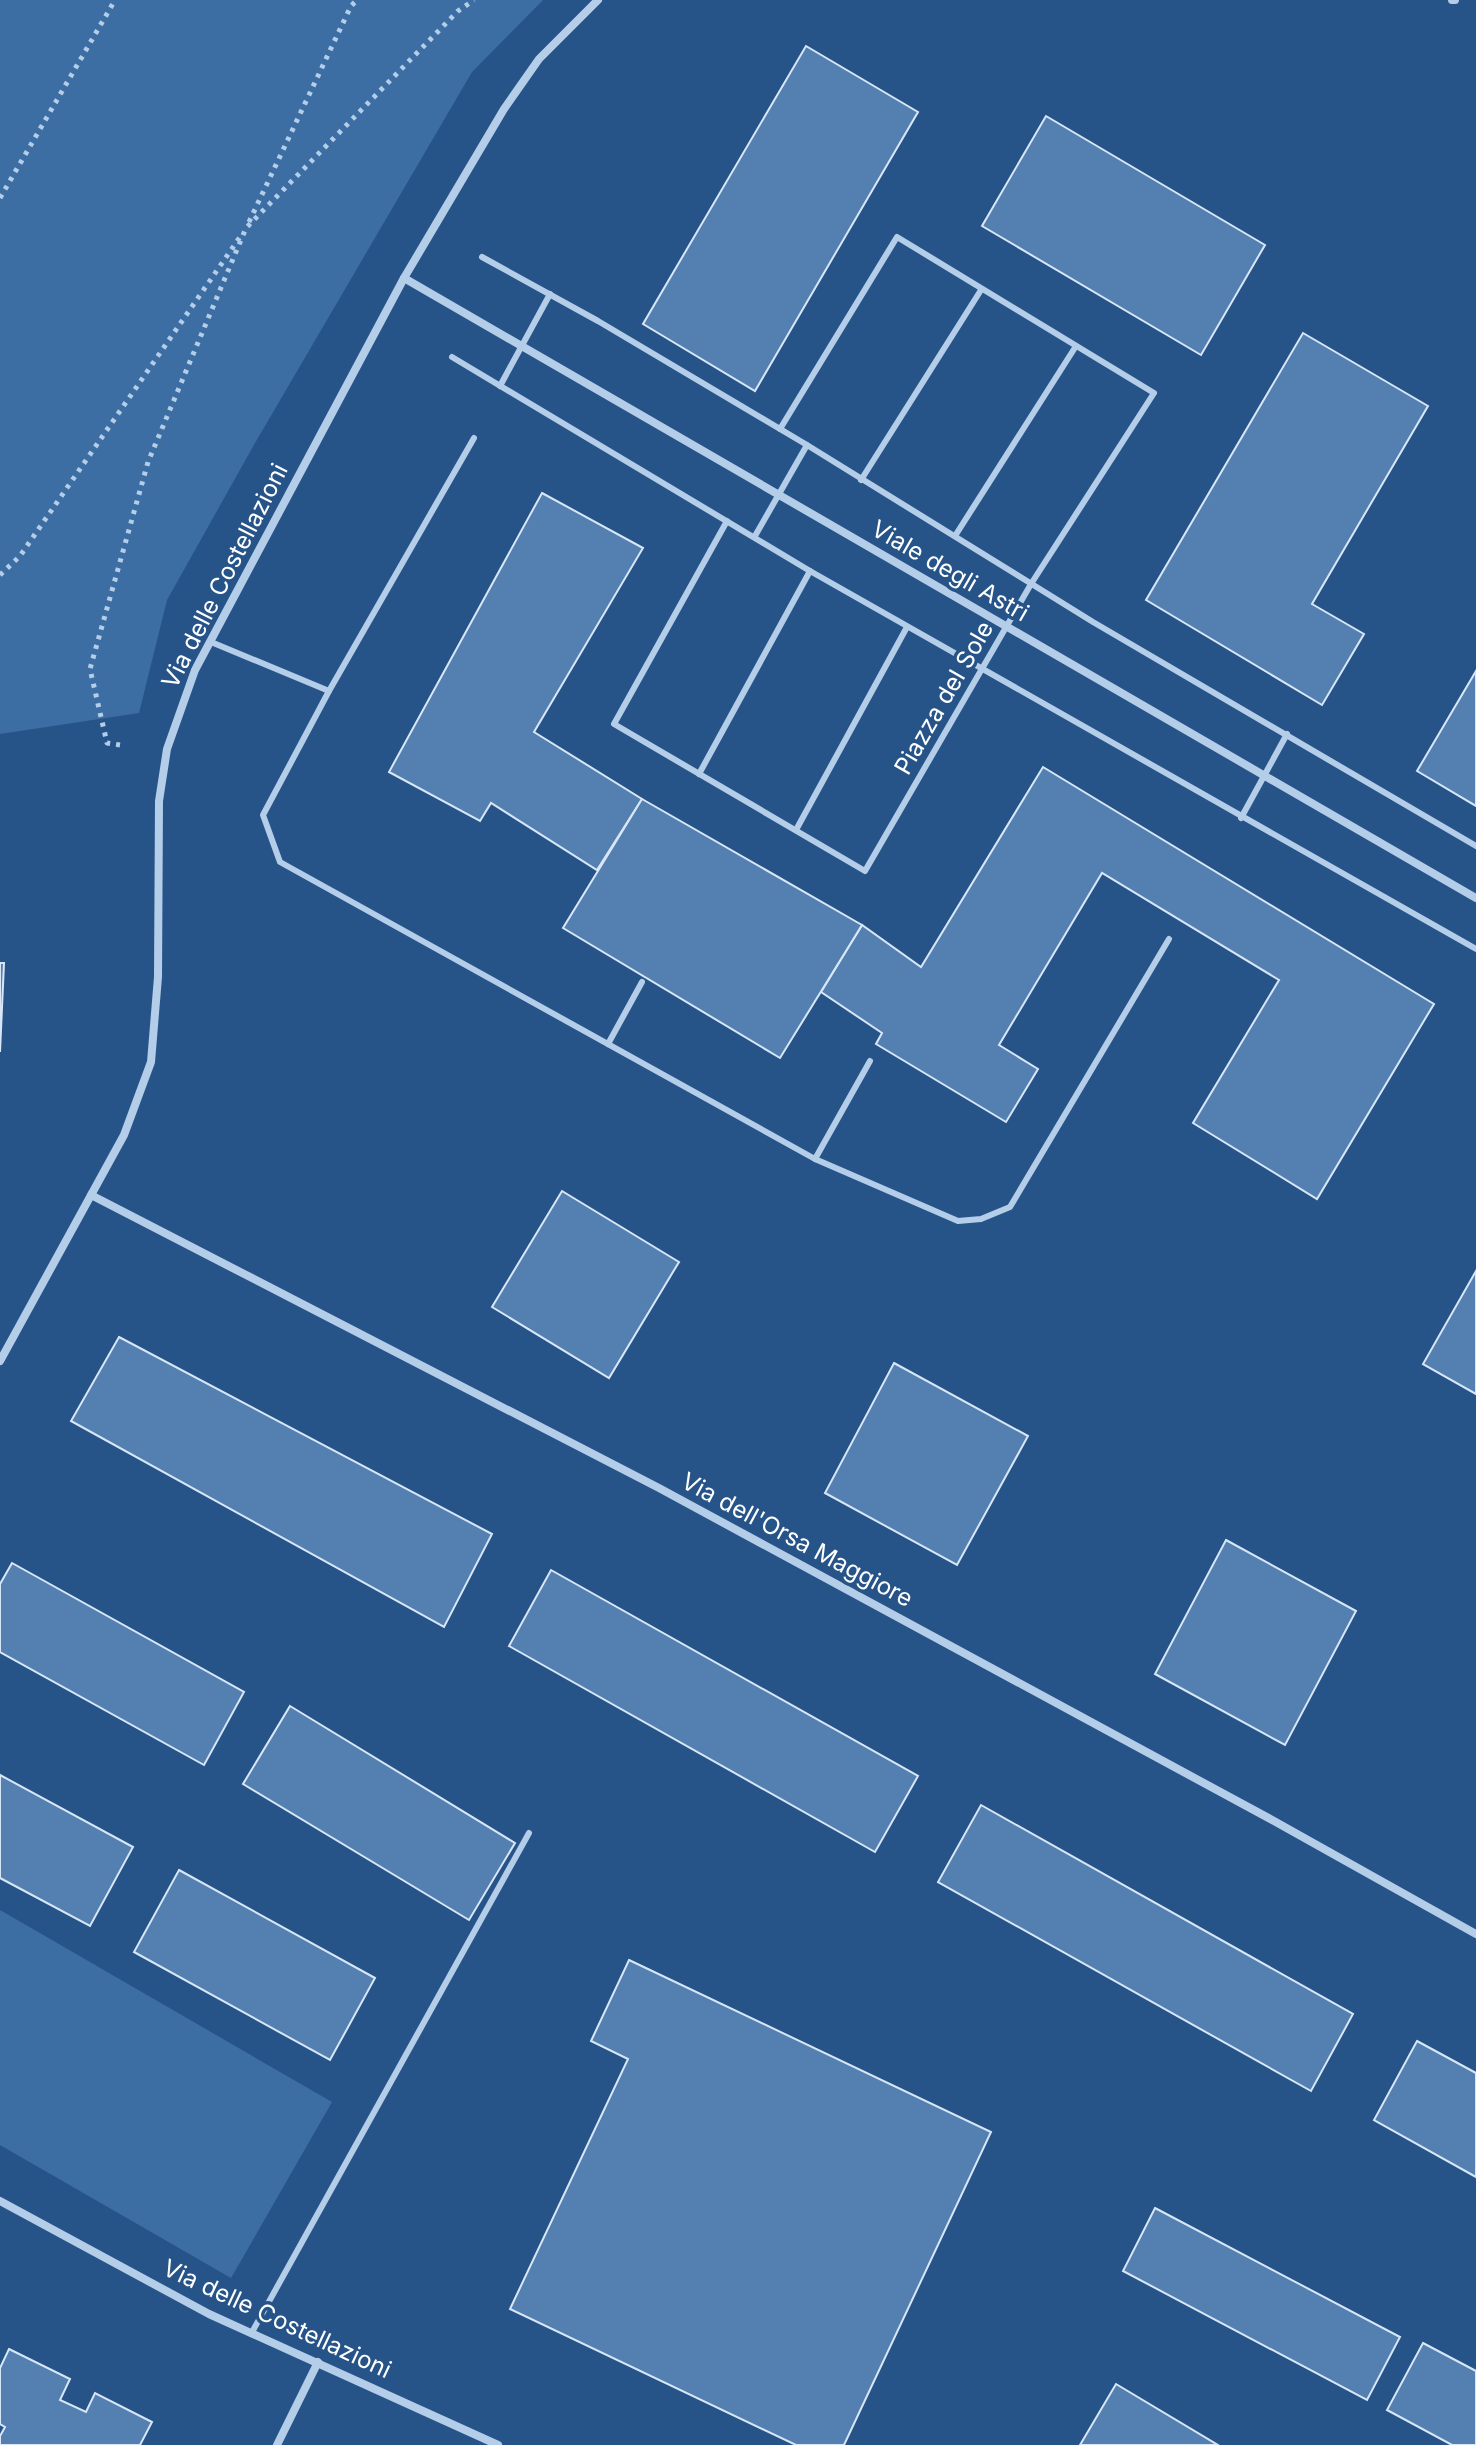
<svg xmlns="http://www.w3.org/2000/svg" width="1476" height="2445" font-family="Inter,sans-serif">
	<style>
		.green { fill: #3c6ea4 }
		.building { fill: #5480b1; stroke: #d8e7f7; stroke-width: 2 }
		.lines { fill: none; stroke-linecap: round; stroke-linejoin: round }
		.path { stroke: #b4cde9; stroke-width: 5; stroke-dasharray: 4 6; stroke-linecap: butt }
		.service { stroke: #b4cde9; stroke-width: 6 }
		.minor { stroke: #b4cde9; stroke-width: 8 }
		.labels { text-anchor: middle; stroke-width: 7; stroke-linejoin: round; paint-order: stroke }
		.street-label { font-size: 24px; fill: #fff; stroke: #275488 }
	</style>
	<rect width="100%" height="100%" fill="#275488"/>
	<g class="green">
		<polygon points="0,0 543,0 472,72 255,443 167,600 139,713 0,734"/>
		<polygon points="0,1910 332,2102 231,2278 0,2145"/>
	</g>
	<g class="building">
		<polygon points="806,46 918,112 755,391 643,324"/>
		<polygon points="1046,116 1265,245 1201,355 982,226"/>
		<polygon points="1303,333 1428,406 1312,604 1364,634 1322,705 1146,600"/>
		<polygon points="542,493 643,548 534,732 642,799 597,870 491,803 480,821 389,772"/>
		<polygon points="1476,671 1476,806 1417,771"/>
		<polygon points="1043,767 1434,1004 1317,1199 1193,1123 1279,980 1102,873 999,1045 1038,1069 1006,1122 876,1044 882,1033 821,992 862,925 921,967"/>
		<polygon points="642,799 862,925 780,1058 563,928"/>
		<polygon points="0,963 4,963 0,1052"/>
		<polygon points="562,1191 679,1262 609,1378 492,1307"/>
		<polygon points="1476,1271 1476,1394 1423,1364"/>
		<polygon points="119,1337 492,1534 444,1627 71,1421"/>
		<polygon points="894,1363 1028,1436 957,1565 825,1493"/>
		<polygon points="1226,1540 1356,1611 1285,1745 1155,1674"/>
		<polygon points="12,1563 244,1692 204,1765 0,1652 0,1584"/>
		<polygon points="551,1570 918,1776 875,1852 509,1646"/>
		<polygon points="290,1706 515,1843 469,1920 243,1784"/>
		<polygon points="0,1775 133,1847 90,1926 0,1878"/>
		<polygon points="981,1805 1353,2014 1311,2091 938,1882"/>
		<polygon points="179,1870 375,1978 330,2060 134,1952"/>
		<polygon points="629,1960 991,2132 844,2445 796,2445 510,2309 628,2059 591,2041"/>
		<polygon points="1417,2041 1476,2073 1476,2177 1374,2120"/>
		<polygon points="1155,2208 1400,2337 1367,2400 1123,2271"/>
		<polygon points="1423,2343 1476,2371 1476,2445 1452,2445 1387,2410"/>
		<polygon points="9,2349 70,2379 60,2400 86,2412 95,2393 152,2422 140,2445 0,2445 0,2436 5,2427 0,2424 0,2368"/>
		<polygon points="1116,2384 1218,2445 1080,2445"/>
	</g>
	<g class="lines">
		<g class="path">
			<polyline points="0,198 115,0"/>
			<polyline points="249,222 351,6 357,0"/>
			<polyline points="0,575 20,556 240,237"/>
			<polyline points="120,745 107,743 90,669 148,462 246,228 458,11 474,0"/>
		</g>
		<g class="service">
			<polyline points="482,257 598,321 807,445 1093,622 1476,846"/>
			<polyline points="452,357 810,571 1476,949"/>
			<polyline points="500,386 550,294"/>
			<polyline points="861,480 981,290"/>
			<polyline points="727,521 614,724 865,871 1031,584 1154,393 897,237 780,429"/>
			<polyline points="755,536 807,445"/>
			<polyline points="955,536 1076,346"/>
			<polyline points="211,642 329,691 263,815 280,862 815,1159 958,1221 981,1219 1010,1207 1169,939"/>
			<polyline points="329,691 474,438"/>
			<polyline points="699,774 810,571"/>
			<polyline points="1241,818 1287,734"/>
			<polyline points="796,830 907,627"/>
			<polyline points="608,1044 642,982"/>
			<polyline points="815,1159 870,1061"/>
			<polyline points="251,2334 529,1833"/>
		</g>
		<g class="minor">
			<polyline points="1452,0 1455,0"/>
			<polyline points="404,278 1476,898"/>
			<polyline points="91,1195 659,1488 1274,1821 1476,1934"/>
			<polyline points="0,1361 124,1135 151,1062 158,977 159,801 167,749 195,670 404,278 504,109 539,59 598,0"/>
			<polyline points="0,2201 209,2314 498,2445"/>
			<polyline points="277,2445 318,2362"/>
		</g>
	</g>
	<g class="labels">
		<g class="street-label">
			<text transform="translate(950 571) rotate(30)" y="8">Viale degli Astri</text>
			<text transform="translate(225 576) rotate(-63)" y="8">Via delle Costellazioni</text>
			<text transform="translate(944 698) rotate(-60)" y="8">Piazza del Sole</text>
			<text transform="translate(797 1540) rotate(28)" y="8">Via dell'Orsa Maggiore</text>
			<text transform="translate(277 2319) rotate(25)" y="8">Via delle Costellazioni</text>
		</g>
	</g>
</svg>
